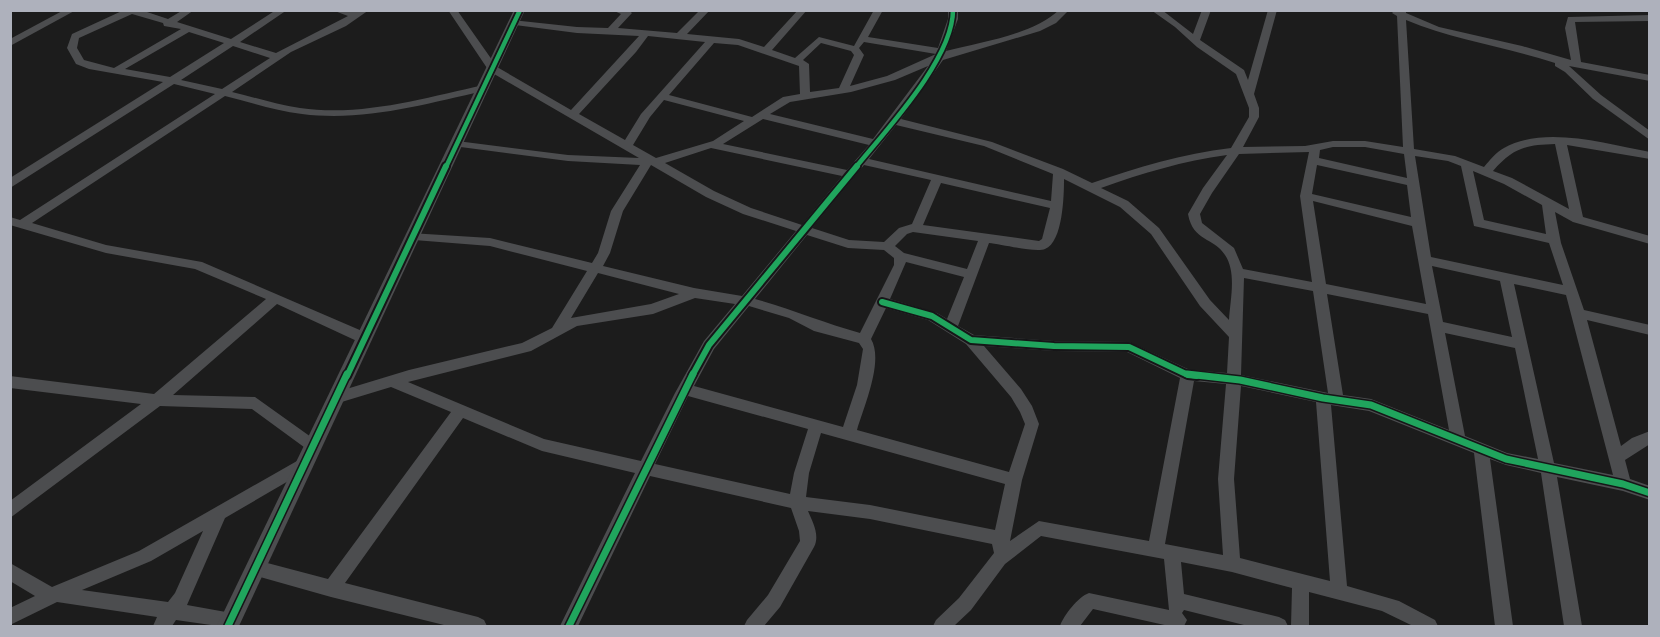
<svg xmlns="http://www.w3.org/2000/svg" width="1660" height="637" font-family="'Varela Round',sans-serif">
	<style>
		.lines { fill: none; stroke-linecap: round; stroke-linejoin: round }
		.minor { fill: #4c4d4f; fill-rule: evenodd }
		.tertiary { fill: #4c4d4f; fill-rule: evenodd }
		.cycleway-far2-casing { stroke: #161618; stroke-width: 8 }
		.cycleway-far1-casing { stroke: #161618; stroke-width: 10 }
		.cycleway-casing { stroke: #161618; stroke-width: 10 }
		.cycleway-far2 { stroke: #20a55d; stroke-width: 4.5 }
		.cycleway-far1 { stroke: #20a55d; stroke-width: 6 }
		.cycleway { stroke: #20a55d; stroke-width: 7 }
	</style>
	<rect width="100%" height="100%" fill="#1c1c1c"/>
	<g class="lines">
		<g class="minor">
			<polygon points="64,10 76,10 10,46 10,39"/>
			<path d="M 124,10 L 141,10 L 168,19 L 183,10 L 194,10 L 177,22 L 231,39 L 276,10 L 287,10 L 240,42 L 276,53 L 348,16 L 332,10 L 355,12 L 369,10 L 346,26 L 291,52 L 232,92 C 254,97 277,105 300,108 C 362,117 424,98 484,85 L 489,88 L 484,91 C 424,104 364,122 302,114 C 276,111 250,102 225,96 L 32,223 L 106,245 L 202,262 L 369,334 L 371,338 L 369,342 L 359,342 L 277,304 L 173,395 L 255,397 L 318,442 L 321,446 L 318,450 L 313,452 L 308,450 L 252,409 L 160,406 L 10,518 L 10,501 L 141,404 L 10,388 L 10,376 L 154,394 L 266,299 L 195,269 L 106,253 L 10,225 L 10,217 L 20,220 L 215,94 L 174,84 L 10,188 L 10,178 L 163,82 L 89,69 L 76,64 L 67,48 L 72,34 ZM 132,14 L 163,23 L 164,26 L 181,29 L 114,68 L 84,60 L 77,48 L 79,38 ZM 189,32 L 224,43 L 170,77 L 125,69 ZM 233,46 L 270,58 L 222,89 L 181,80 Z"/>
			<path d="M 448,10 L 457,10 L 497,67 L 571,110 L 639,36 L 577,33 L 515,25 L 512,24 L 512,20 L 577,27 L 608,28 L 621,14 L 612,10 L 628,10 L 632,13 L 618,28 L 677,33 L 700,10 L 710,10 L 687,34 L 739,39 L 764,47 L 798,10 L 807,10 L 772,50 L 795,58 L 819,37 L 854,46 L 874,10 L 883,10 L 868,37 L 938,48 L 948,19 L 948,10 L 958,10 L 958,19 L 946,51 C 981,42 1032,35 1059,10 L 1069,10 L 1056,23 L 1040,31 L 943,60 L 901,119 L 992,142 L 1063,169 L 1092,183 C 1138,167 1182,154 1231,148 L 1249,117 L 1249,108 L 1236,74 L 1197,47 L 1175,27 L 1151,10 L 1162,10 L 1193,34 L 1202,10 L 1211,10 L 1200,40 L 1244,70 L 1248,80 L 1268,10 L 1277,10 L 1254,94 L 1259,108 L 1259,117 L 1243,147 L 1305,146 L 1333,141 L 1365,141 L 1403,147 L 1397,16 L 1392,13 L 1394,11 L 1406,10 L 1406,13 L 1439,27 L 1522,46 L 1571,60 L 1565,28 L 1568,17 L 1650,15 L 1650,21 L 1575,22 L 1581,62 L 1650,75 L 1650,81 L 1569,66 L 1601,95 L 1650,131 L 1650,140 L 1593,99 L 1565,72 L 1555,66 L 1555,63 C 1506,47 1454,40 1406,20 L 1414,149 L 1455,156 L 1484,167 C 1490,160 1496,152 1504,148 C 1545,125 1606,144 1650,152 L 1650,159 L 1567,145 L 1583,217 L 1650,236 L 1650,244 L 1573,222 L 1555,212 L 1561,243 L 1584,310 L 1650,325 L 1650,335 L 1587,320 L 1621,446 L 1632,438 L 1650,431 L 1650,444 L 1625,460 L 1630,479 L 1650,486 L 1650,500 L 1623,491 L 1557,477 L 1582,626 L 1564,626 L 1541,473 L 1506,465 L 1490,459 L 1513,626 L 1495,626 L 1474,453 L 1369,411 L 1331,405 L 1347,586 L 1399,601 L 1435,620 L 1438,626 L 1413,626 L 1382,611 L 1309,592 L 1309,626 L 1291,626 L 1292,588 L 1232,572 L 1181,562 L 1184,594 L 1279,617 L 1285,620 L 1288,626 L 1248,626 L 1184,610 L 1182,613 L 1187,620 L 1184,626 L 1169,626 L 1093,609 L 1080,626 L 1060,626 C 1064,615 1078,597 1089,593 L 1169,610 L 1164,559 L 1041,536 L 1005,564 L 971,610 L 954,626 L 933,626 L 936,620 L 959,598 L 994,553 L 992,544 L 870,519 L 808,511 C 813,523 820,535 814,547 L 780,607 L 764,626 L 744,626 L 747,620 L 768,595 L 800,541 L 799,531 L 791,508 L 650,476 L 578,626 L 560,626 L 635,473 L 542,451 L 463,418 L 345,583 L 478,617 L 484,620 L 487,626 L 448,626 L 331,597 L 250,574 L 248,568 L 250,562 L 256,560 L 328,579 L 451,412 L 391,387 L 335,404 L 330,402 L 328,398 L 330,394 L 409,370 L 522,343 L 552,328 L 587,271 L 490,246 L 414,240 L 408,236 L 410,233 L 490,238 L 592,263 L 598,253 L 611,211 L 640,165 L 568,161 L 453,146 L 451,144 L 457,141 L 568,155 L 639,158 L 489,71 ZM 648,36 L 705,42 L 641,114 L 625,140 L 579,114 L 636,52 ZM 864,42 L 936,54 L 887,76 L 850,86 L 864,55 L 859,48 ZM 714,43 L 738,45 L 799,66 L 800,94 L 783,97 L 752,117 L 669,95 ZM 821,43 L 851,51 L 854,55 L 839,88 L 810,92 L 809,64 L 803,60 ZM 928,66 L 873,139 L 770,114 L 790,102 L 851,92 L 895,80 ZM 664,100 L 744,121 L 713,141 L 656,158 L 633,145 L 650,117 ZM 763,119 L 869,145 L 847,170 L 723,144 ZM 896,125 L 984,146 L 1053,174 L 1051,201 L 869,159 ZM 1555,144 L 1569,209 L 1512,178 L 1493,171 C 1513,148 1525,145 1555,144 ZM 1333,147 L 1365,147 L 1404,154 L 1407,178 L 1319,158 L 1320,150 ZM 711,148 L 842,176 L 802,225 L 751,208 L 714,191 L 665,163 ZM 1309,152 L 1300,196 L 1312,282 L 1243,269 L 1234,248 L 1202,223 L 1200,214 L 1212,193 L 1239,154 ZM 1227,155 L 1203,188 L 1188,214 C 1193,242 1214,237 1225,255 C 1237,273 1230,300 1229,320 L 1210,300 L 1159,228 L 1128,201 L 1101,188 C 1143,173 1183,161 1227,155 ZM 1415,156 L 1448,161 L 1461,166 L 1474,226 L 1549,243 L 1563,285 L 1431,257 ZM 651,165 L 706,197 L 743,214 L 796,231 L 742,296 L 694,288 L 603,266 L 610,253 L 623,211 ZM 864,165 L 931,180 L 912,224 L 899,228 L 884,242 L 849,240 L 812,228 ZM 1317,165 L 1407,185 L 1411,217 L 1312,194 ZM 1473,171 L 1504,184 L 1542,205 L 1546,234 L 1484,220 ZM 1064,179 L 1120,207 L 1151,234 L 1200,306 L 1229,337 L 1227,373 L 1190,370 L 1129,342 L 1054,341 L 974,335 L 958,326 L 989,243 C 1001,244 1036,253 1045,249 C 1063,242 1064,195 1064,179 ZM 941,183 L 1050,208 L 1042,239 L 1039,241 L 923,225 ZM 1313,201 L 1412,226 L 1426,304 L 1326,284 ZM 913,232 L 978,241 L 967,269 L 904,253 L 895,246 L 907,234 ZM 807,235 L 848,248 L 884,250 L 894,258 L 894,265 L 860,333 C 824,323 791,309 755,299 ZM 906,262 L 964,277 L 947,319 L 937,313 L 890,299 ZM 1432,266 L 1500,281 L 1512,337 L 1443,322 ZM 598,273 L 679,294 L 651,304 L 571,318 ZM 1244,278 L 1313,291 L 1328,393 L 1241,375 ZM 1514,284 L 1566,295 L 1613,475 L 1554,463 ZM 1327,294 L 1428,314 L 1449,430 L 1371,399 L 1343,395 ZM 695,298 L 735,304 L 704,341 L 675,393 L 641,461 L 544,439 L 408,382 L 531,351 L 577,326 L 653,314 ZM 749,306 L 789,318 L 814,331 L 859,343 L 863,349 L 857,385 L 843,427 L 694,386 L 714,349 ZM 886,308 L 928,320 L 966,344 L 1011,397 L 1020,412 L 1025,424 L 1009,472 L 857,430 C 864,406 884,361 871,339 ZM 1445,333 L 1515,348 L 1538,459 L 1507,453 L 1465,436 ZM 984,346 L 1054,351 L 1127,352 L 1180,378 L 1149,541 L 1039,521 L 1010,541 L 1022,480 L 1039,424 L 1032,406 L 1021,389 ZM 1194,381 L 1226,384 L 1218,479 L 1223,555 L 1165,544 ZM 1241,386 L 1316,402 L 1330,581 L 1240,558 L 1234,479 ZM 688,396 L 808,429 L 794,473 L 790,494 L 655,464 ZM 821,433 L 1005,484 L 995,530 L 870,505 L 806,497 L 809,473 Z"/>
			<path d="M 304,457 L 309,459 L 312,464 L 309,469 L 225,518 L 187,605 L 237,614 L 240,620 L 237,626 L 218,626 L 176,620 L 172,626 L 153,626 L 157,617 L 57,602 L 10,625 L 10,608 L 35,596 L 10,581 L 10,563 L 52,587 L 139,551 ZM 203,531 L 175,593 L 168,602 L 82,590 L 151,561 Z"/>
		</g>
		<polygon class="tertiary" points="514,10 525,10 239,626 217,626"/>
		<g class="cycleway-far2-casing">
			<g id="cycleway-far2">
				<polyline points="446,167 520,10"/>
				<path d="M 856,167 C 886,130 953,59 953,10"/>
			</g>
		</g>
		<g class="cycleway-far1-casing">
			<g id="cycleway-far1">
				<polyline points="882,302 932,316 971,340 1054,346 1129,347 1188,375 1197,376"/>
				<polyline points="347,376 446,166"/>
				<polyline points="692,376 709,345 857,166"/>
			</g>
		</g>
		<g class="cycleway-casing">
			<g id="cycleway">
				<polyline points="1187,374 1240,380 1323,398 1371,405 1506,459 1623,484 1650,493"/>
				<polyline points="228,626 347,374"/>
				<polyline points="569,626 693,374"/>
			</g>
		</g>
		<use href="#cycleway-far2" class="cycleway-far2"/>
		<use href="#cycleway-far1" class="cycleway-far1"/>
		<use href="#cycleway" class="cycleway"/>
	</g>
	<rect width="1660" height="637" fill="none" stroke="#aeb1bc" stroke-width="24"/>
</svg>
